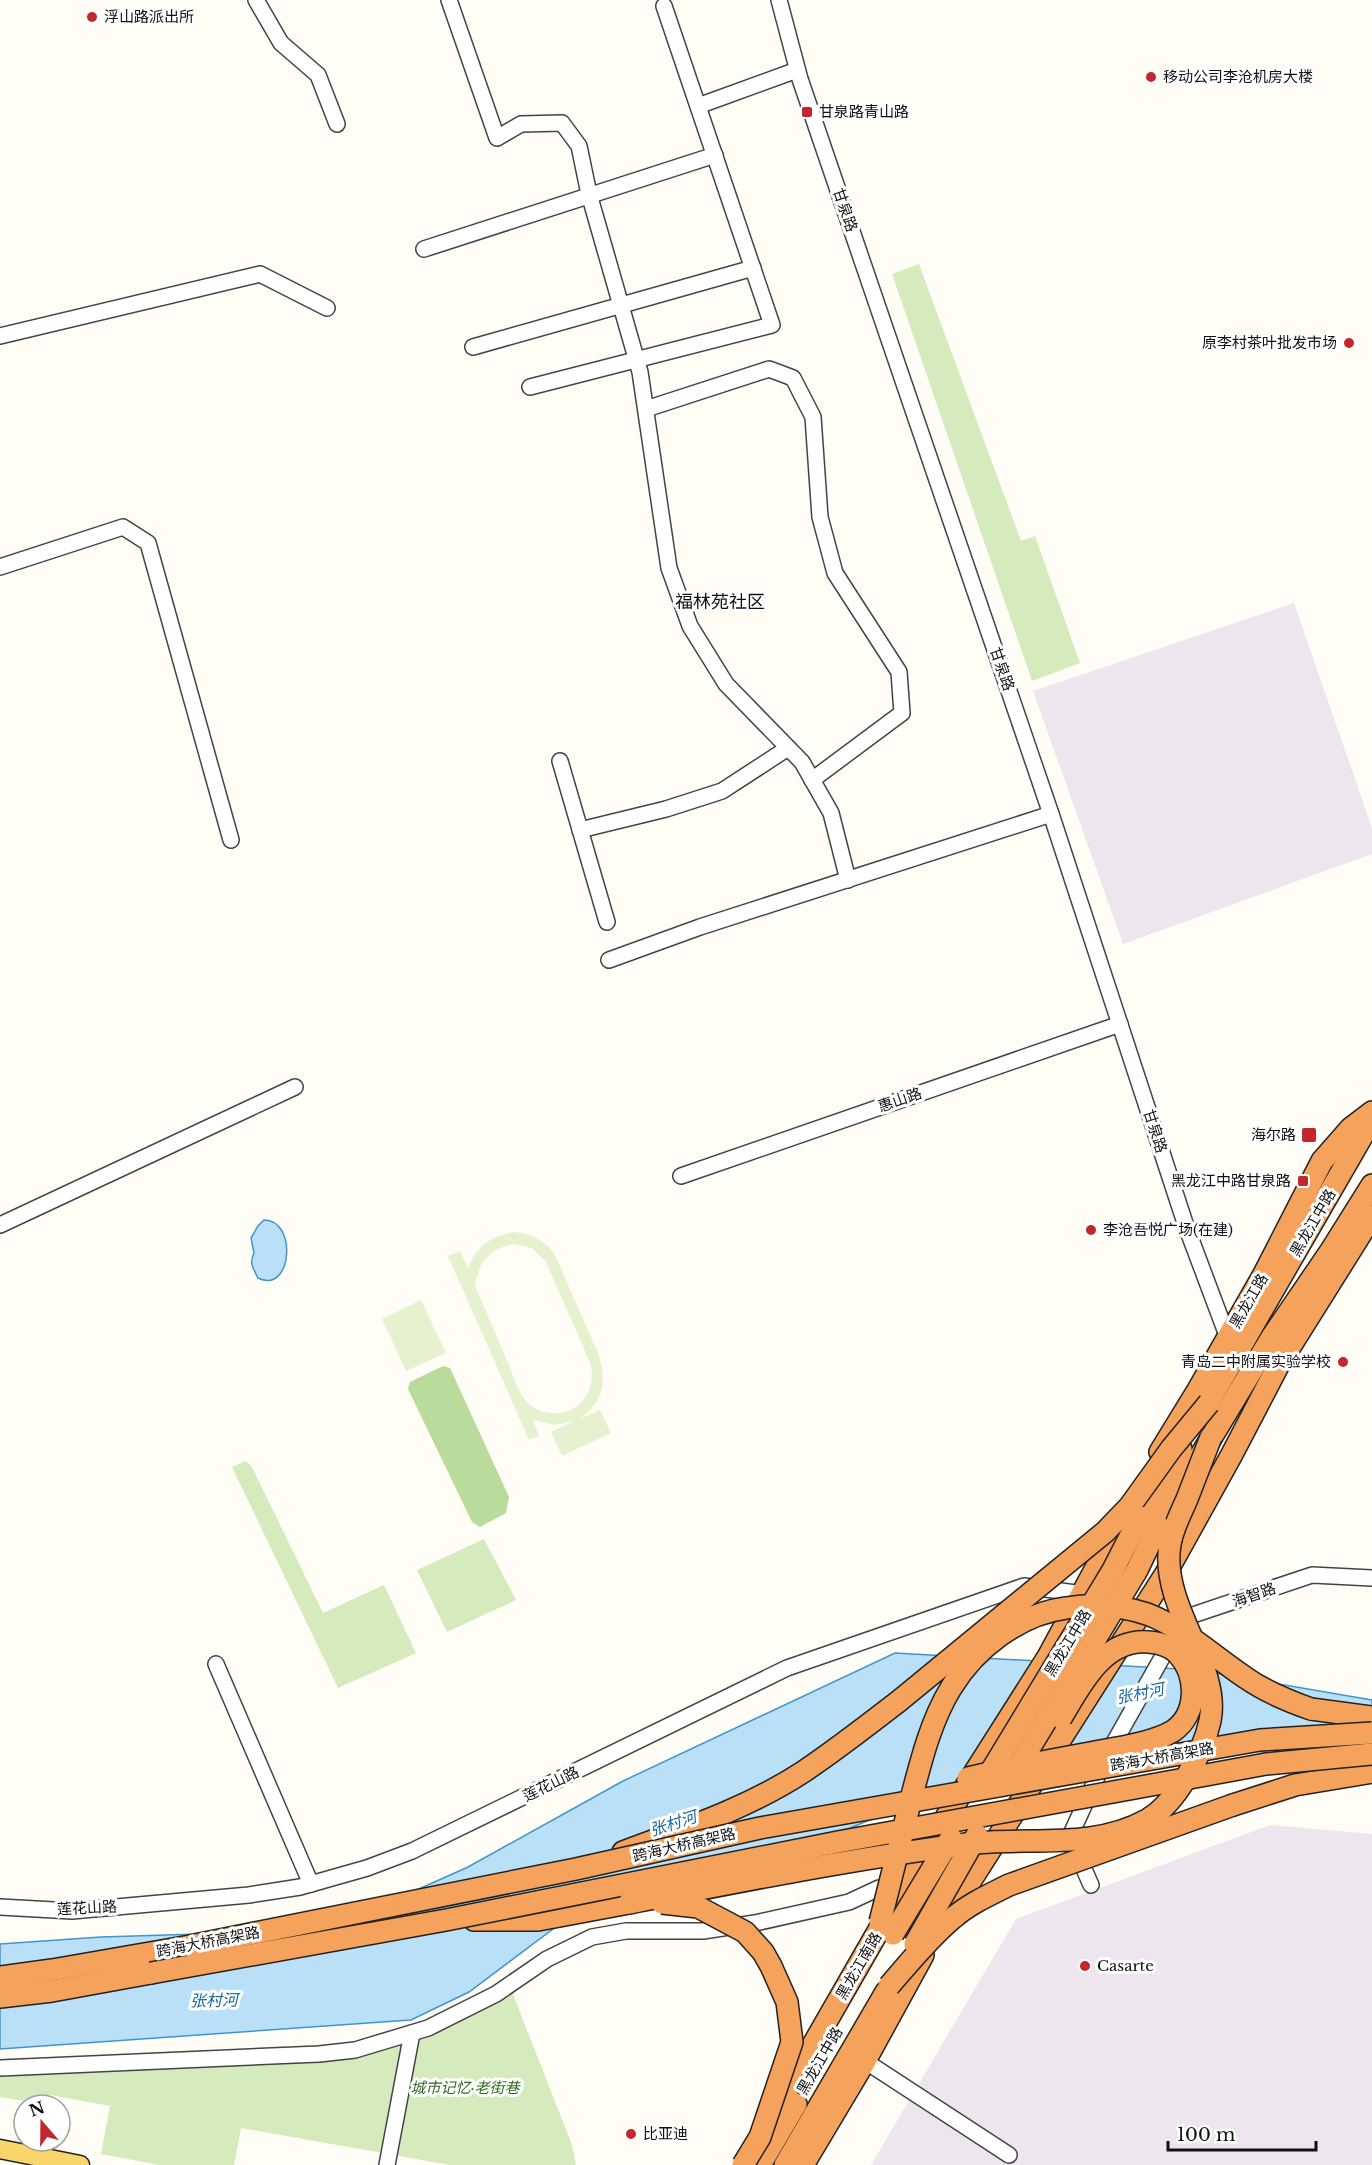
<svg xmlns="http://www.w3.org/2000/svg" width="1372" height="2165" font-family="'Libre Baskerville','Noto Sans SC',serif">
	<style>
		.industrial { fill: #eee6ef }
		.green { fill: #d5ebbd }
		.forest { fill: #b9dc9c }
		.pitch { fill: #e6f2cf; fill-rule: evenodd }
		.water { fill: #b9e0f7; stroke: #3f96cf; stroke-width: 1.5 }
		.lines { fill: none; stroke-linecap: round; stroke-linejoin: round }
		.minor-casing { stroke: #444; stroke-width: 18 }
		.major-casing { stroke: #222; stroke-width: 21 }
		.highway-casing { stroke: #222; stroke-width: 24 }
		.minor { stroke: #fff; stroke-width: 15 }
		.major { stroke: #f9d66b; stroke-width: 18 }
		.highway { stroke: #f5a25d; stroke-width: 21 }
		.highway-bridge-casing { stroke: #222; stroke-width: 24; stroke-linecap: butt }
		.highway-bridge { stroke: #f5a25d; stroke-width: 21 }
		.poi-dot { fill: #c4262e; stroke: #fff; stroke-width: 2 }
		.labels { text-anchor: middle; stroke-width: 6; stroke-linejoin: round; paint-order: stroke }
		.poi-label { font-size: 15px; fill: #111; stroke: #fff; text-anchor: start }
		.street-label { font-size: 15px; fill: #111; stroke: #fff }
		.park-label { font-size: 15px; font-style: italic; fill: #2f6b1f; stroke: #fff }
		.water-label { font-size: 16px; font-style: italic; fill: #1768a6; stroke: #fff }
		.quarter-label { font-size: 18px; fill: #111; stroke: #fff }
	</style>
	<rect width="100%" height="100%" fill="#fffdf5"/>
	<g class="industrial">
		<polygon points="1294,603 1372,828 1372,854 1123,944 1033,691"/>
		<polygon points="1270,1825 1372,1834 1372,2165 871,2165 1016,1919"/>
	</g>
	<g class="green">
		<polygon points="919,264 1021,541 1035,536 1080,663 1032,681 892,274"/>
		<polygon points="245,1461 251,1465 323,1613 384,1585 416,1653 338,1688 232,1467"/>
		<polygon points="484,1539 516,1600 447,1632 417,1570"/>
		<path d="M 507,1979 L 572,2145 L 576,2165 L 450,2165 L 241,2128 L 234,2165 L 159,2165 L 101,2154 L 110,2106 L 50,2095 L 48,2105 L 0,2097 L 0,2064 L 330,2046 C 358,2042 386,2037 412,2028 C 446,2017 477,1996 507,1979 Z"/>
	</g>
	<polygon class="forest" points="443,1366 450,1368 509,1497 506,1513 480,1527 472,1522 408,1389 410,1382"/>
	<g class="pitch">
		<path d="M 514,1232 C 532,1234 545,1240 555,1255 L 598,1353 C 607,1382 605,1401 579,1419 L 600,1410 L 611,1433 L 562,1456 L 551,1432 L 574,1421 L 555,1425 L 533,1420 L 539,1436 L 529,1440 L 448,1256 L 460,1251 L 468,1268 C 476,1246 492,1236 514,1232 ZM 514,1244 L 532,1248 L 546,1262 L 591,1365 C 593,1381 591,1395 577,1406 C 561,1419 534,1414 523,1397 C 516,1387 513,1374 508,1363 C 497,1337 486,1311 475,1285 C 479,1262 490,1248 514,1244 Z"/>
		<polygon points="421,1300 446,1353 406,1371 382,1319"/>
	</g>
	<g class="water">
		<path d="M 264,1220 C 298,1220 292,1295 258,1278 C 253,1268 249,1263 254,1253 L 251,1238 L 258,1226 Z"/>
		<polygon points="895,1653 1197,1670 1372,1700 1372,1764 1146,1739 947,1788 654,1909 561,1923 469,1992 411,2020 0,2049 0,1944 101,1937 298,1931 345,1922 468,1867 623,1781"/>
	</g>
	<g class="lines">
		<g class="minor-casing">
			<g id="minor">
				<polyline points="256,0 281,43 318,75 337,124"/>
				<polyline points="449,0 497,138 521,124 562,123 579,146 589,194 640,372 669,568 690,626 726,684 802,762 831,813 848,880"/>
				<polyline points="779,0 800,79 1051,814 1186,1226 1228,1338"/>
				<polyline points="698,106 797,70"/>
				<polyline points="424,249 715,155"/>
				<polyline points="0,336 260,274 327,308"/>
				<polyline points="473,347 753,268"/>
				<polyline points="530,387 772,325 664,6"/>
				<polyline points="646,409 769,369 793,378 813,417 820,517 835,573 899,672 902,713 812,780"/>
				<polyline points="0,567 123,527 148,543 231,840"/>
				<polyline points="560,761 607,922"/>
				<polyline points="580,830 666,809 722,791 788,748"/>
				<polyline points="609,960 700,927 1051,814"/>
				<polyline points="681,1176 1120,1024"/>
				<polyline points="0,1225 295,1087"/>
				<polyline points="1175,1621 1312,1575 1372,1578"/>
				<polyline points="216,1664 311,1884"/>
				<polyline points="1091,1885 1073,1844 1072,1832 1107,1755 1172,1640"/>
				<polyline points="0,1907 72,1911 249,1895 300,1887 367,1868 412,1851 787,1668 1024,1586 1083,1594 1090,1597"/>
				<polyline points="865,2061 1009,2155"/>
				<polyline points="0,2068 319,2054 355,2050 428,2028 496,1994 547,1959 592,1937 626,1931 703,1931 755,1923 849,1902 879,1888 896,1890"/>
				<polyline points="387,2165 412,2033"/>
			</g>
		</g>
		<g class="major-casing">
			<polyline id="major" points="0,2149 80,2165"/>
		</g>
		<g class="highway-casing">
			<g id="highway">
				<polyline points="1200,1417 1372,1119"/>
				<polyline points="1160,1452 1198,1390 1264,1274 1322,1161 1351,1128 1372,1112"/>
				<polyline points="1140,1517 1181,1449"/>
				<polyline points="1158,1526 1272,1337 1330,1252 1372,1185"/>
				<polyline points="1311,1709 1372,1717"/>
				<polyline points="1233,1805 1295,1785 1372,1772"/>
				<path d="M 623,1852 C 684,1829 748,1808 803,1772 C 836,1750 868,1725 899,1701"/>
				<polyline points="474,1920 538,1920 629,1903"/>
				<polyline points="943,1924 1165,1575 1231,1456 1278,1366 1372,1216"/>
				<polyline points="0,1977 52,1970 190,1946"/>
				<polyline points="0,1997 52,1991 151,1973"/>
				<polyline points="771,2118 919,1860 1048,1657 1124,1516"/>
				<polyline points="760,2165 796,2104"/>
				<polyline points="785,2165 886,1992"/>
				<polyline points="803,2165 865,2061 923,1955"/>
			</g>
		</g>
		<use href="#minor" class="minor"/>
		<use href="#major" class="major"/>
		<use href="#highway" class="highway"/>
		<g class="highway-bridge-casing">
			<g id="highway-bridge">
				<polyline points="899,1701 1105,1532 1130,1506 1171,1449 1209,1403"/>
				<polyline points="1015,1772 1137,1570 1158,1526"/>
				<path d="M 968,1778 C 1006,1769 1045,1761 1084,1754 C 1109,1749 1152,1744 1173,1731 C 1198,1714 1198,1676 1178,1654 C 1171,1646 1160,1643 1149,1642 C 1103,1638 1081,1685 1061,1718"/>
				<polyline points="987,1778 1113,1570 1140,1517"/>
				<path d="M 629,1903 C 741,1881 852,1859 966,1844 C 1026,1836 1091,1851 1147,1820 C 1176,1804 1203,1753 1210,1721 C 1221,1668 1165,1611 1169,1553 C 1170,1534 1180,1515 1187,1499 C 1195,1478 1203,1458 1211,1437"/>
				<polyline points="662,1903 698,1907 745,1932 763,1952 771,1966 787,2002 792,2042 760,2137 743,2165"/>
				<path d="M 880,1922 C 890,1882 900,1843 910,1803 C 920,1765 930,1722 951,1688 C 975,1648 1020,1614 1066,1608 C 1094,1603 1120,1605 1147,1614 C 1184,1628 1213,1656 1246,1678 C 1266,1692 1288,1701 1311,1709"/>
				<polyline points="893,1934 951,1838"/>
				<polyline points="915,1944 977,1835"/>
				<polyline points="190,1946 576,1869 760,1828 1260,1740 1372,1733"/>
				<polyline points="151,1973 446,1920 838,1842 1146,1786 1266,1764 1372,1754"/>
				<path d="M 889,1986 C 909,1963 929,1938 953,1918 C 969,1904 989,1895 1009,1885 L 1233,1805"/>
			</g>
		</g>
		<use href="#highway-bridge" class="highway-bridge"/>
	</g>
	<g class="poi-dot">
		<circle cx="92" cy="17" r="6"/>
		<circle cx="1151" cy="77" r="6"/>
		<rect x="801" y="106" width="12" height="12" rx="3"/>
		<circle cx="1349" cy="343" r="6"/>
		<rect x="1301" y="1127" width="16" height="16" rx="3"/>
		<rect x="1297" y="1175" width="12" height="12" rx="3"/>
		<circle cx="1091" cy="1230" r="6"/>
		<circle cx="1343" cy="1362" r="6"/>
		<circle cx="1085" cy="1966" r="6"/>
		<circle cx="631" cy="2134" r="6"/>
	</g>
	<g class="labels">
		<g class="poi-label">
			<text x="104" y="22">浮山路派出所</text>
			<text x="1163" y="82">移动公司李沧机房大楼</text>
			<text x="819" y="117">甘泉路青山路</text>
			<text x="1337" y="348" text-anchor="end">原李村茶叶批发市场</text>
			<text x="1296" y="1140" text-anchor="end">海尔路</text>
			<text x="1291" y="1186" text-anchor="end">黑龙江中路甘泉路</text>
			<text x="1103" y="1235">李沧吾悦广场(在建)</text>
			<text x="1331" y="1367" text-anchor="end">青岛二中附属实验学校</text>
			<text x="1097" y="1971">Casarte</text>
			<text x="643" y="2139">比亚迪</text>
		</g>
		<g class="street-label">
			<text transform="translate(845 210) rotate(71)" y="5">甘泉路</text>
			<text transform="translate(1002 669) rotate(71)" y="5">甘泉路</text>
			<text transform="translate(900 1100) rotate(-19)" y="5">惠山路</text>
			<text transform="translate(1155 1131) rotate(72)" y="5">甘泉路</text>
			<text transform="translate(1313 1223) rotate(-60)" y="5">黑龙江中路</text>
			<text transform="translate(1249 1301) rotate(-60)" y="5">黑龙江路</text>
			<text transform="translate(1254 1595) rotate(-19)" y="5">海智路</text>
			<text transform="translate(1068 1643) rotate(-59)" y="5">黑龙江中路</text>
			<text transform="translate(1162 1757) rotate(-10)" y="5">跨海大桥高架路</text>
			<text transform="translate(551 1784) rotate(-26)" y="5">莲花山路</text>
			<text transform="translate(684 1845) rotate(-13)" y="5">跨海大桥高架路</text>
			<text transform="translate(87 1908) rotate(-3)" y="5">莲花山路</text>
			<text transform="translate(208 1942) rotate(-11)" y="5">跨海大桥高架路</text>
			<text transform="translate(859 1966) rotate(-60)" y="5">黑龙江南路</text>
			<text transform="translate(820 2061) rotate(-60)" y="5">黑龙江中路</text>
		</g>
		<g class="park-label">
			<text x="465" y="2093">城市记忆·老街巷</text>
		</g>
		<g class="water-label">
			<text transform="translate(1140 1693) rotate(-11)" y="6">张村河</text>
			<text transform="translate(673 1823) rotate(-18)" y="6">张村河</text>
			<text transform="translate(214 2000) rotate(-1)" y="6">张村河</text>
		</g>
		<g class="quarter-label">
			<text x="720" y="608">福林苑社区</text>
		</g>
	</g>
	<g transform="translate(42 2123) rotate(340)"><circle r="28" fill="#ffffff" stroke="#a0a0a0" stroke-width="1.5"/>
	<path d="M0-4.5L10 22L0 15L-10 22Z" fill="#c4262e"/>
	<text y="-9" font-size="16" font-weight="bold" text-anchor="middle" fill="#111111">N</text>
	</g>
	<path d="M1168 2141v9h148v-9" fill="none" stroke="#111111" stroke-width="3"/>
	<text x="1177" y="2141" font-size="18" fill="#111111" stroke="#ffffff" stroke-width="4.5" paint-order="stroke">100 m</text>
</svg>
